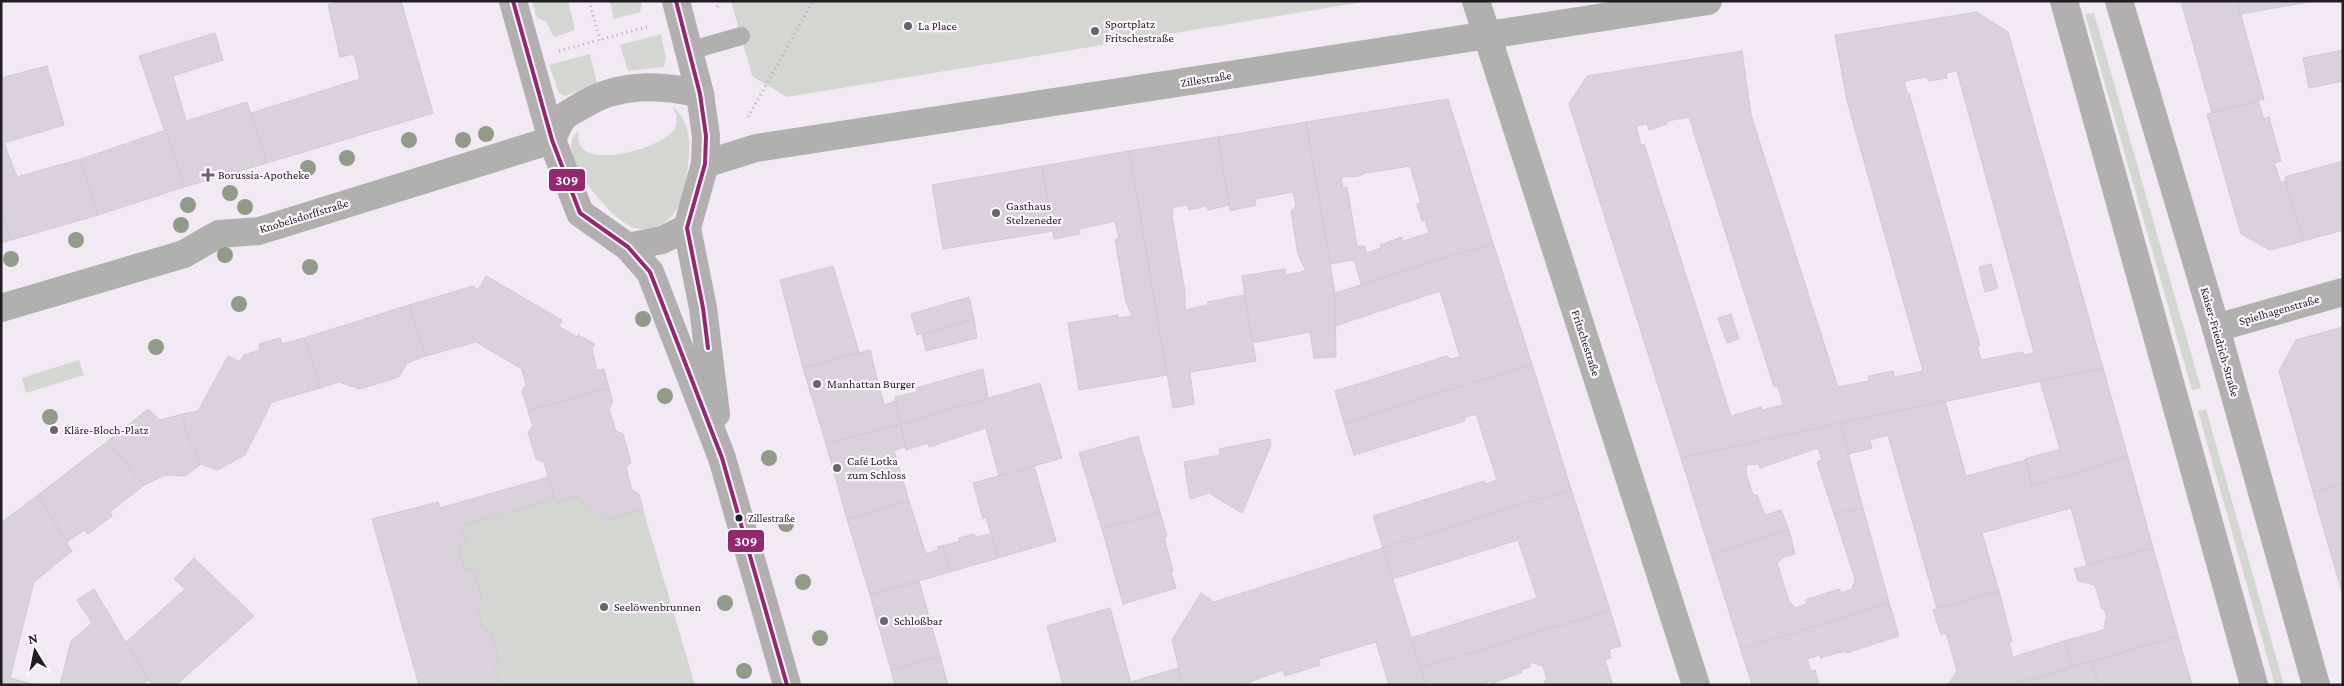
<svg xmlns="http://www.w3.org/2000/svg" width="2344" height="686" font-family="'Crimson Pro',serif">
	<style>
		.green { fill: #d4d6d1 }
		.building { fill: #dad1dc; stroke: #d0cad1; fill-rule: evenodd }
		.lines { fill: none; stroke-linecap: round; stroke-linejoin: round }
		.path { stroke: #b1aeb1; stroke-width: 3; stroke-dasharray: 1 4; stroke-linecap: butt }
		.lane { stroke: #b0b0af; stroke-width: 18 }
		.street { stroke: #b0b0af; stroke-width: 28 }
		.secondary { stroke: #b1afaf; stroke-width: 28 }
		.bus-1-casing { stroke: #fdf6fe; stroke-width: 8 }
		.bus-1 { stroke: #95276e; stroke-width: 4 }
		.tree { fill: #919b88 }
		.poi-dot { fill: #6a636c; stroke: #fdf6fe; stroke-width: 2 }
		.bus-dot { fill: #211b22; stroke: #fdf6fe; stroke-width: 2 }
		.labels { text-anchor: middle; stroke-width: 4.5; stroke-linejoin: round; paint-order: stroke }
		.bus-label { font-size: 11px; fill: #211b22; stroke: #fdf6fe; text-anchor: start }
		.poi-label { font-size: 12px; fill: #211b22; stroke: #fdf6fe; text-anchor: start }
		.street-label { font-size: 12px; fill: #211b22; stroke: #fdf6fe }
		.line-badge { stroke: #fdf6fe; stroke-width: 2 }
		.badge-label { font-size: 14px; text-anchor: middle; font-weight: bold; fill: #fff }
	</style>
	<rect width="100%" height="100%" fill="#f2e9f4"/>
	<g class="green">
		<polygon points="532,1 568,1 575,30 554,37 546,22 537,18"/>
		<polygon points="610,1 642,1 640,12 614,19"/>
		<polygon points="731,1 1369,1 787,97 752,76"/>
		<polygon points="2094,13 2201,388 2192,390 2085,14"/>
		<polygon points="661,34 666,59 664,67 628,71 620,45"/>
		<polygon points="590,54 597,83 565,96 559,93 549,65"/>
		<path d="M 672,106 C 690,120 691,143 688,165 C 685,189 682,215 658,226 C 649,230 641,230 632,227 C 611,218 564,164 572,139 C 573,136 577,133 579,130 C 569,175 658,150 673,131 C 679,124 677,113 672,106 Z"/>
		<polygon points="79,360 84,375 26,393 22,378"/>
		<polygon points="2206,409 2284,685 2275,685 2198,411"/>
		<polygon points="580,496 582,503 601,514 603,521 643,509 695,685 499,685 494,669 499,663 491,631 483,630 477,608 482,602 475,572 465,570 459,548 466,540 461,526 554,499 555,502"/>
	</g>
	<g class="building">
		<polygon points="341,1 401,1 433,113 267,163 251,113 360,79 354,54 340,57 328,5"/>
		<polygon points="2181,1 2237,1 2264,99 2212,113"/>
		<polygon points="2237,1 2315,1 2240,14"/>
		<path d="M 1977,12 L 2008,32 L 2103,368 L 1681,458 L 1569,104 L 1587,76 L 1742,51 L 1751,115 L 1838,387 L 1869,381 L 1868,376 L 1893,371 L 1895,377 L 1923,371 L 1847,101 L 1835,35 ZM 1957,71 L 2034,353 L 2024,355 L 2023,352 L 1981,360 L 1977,347 L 1980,346 L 1909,93 L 1907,94 L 1904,81 L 1926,77 L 1929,81 L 1947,78 L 1946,73 ZM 1689,117 L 1774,387 L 1778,386 L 1783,405 L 1762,410 L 1761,407 L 1731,416 L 1644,144 L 1641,145 L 1636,126 L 1647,124 L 1649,130 L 1667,124 L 1667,121 Z"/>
		<polygon points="215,33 223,60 173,76 186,121 247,102 267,163 184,187 139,56"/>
		<polygon points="2343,50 2343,81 2309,88 2303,58"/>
		<polygon points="47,66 64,125 4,143 17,177 81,159 98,215 11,240 1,207 1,78"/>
		<path d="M 1448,99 L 1493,243 L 1361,284 L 1355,263 L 1352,260 L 1330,264 L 1306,122 ZM 1410,166 L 1421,203 L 1417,204 L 1422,221 L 1425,220 L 1429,233 L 1403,241 L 1402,237 L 1380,245 L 1381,248 L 1367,253 L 1364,246 L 1357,246 L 1347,187 L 1343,188 L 1341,177 L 1359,176 L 1365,173 Z"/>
		<polygon points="2258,101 2264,119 2269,117 2281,161 2274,163 2281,183 2285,181 2303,241 2270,250 2241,234 2207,114"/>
		<polygon points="1306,122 1335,293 1336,357 1314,358 1310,332 1252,343 1242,276 1285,269 1286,275 1306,271 1298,255 1291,211 1296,206 1293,192 1255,199 1256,205 1230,211 1218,137"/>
		<polygon points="166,130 184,187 98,215 81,159"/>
		<polygon points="1218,137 1229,205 1208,210 1207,206 1189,210 1187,205 1173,207 1172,216 1185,292 1185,310 1207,305 1208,302 1244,295 1256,361 1190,372 1194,404 1173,408 1129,151"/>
		<polygon points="1129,151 1167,375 1079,390 1068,323 1118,315 1118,318 1132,316 1126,302 1115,240 1119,238 1115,221 1079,229 1080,234 1054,239 1042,166"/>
		<polygon points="2343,161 2343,230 2303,241 2285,177"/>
		<polygon points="1042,166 1053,231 943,249 932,185"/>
		<polygon points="1,207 11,240 1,243"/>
		<polygon points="1493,243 1532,364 1344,423 1335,391 1447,356 1450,359 1460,357 1440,291 1335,326 1335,293"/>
		<polygon points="1991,264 1998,288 1985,292 1979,267"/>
		<polygon points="833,266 859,352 803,368 780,280"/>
		<polygon points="486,276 562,320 559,326 577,337 578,335 595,344 592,349 597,370 604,369 609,388 528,411 522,391 526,385 522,369 476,342 426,356 409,305 473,286 478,290"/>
		<polygon points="969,297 974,319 917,335 911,314"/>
		<polygon points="409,305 426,356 407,363 399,377 360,389 339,382 320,388 304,338"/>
		<polygon points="1731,314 1739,339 1727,343 1718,318"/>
		<polygon points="974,319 977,338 926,351 922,335"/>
		<polygon points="2343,327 2343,483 2313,492 2279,371 2296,340"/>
		<polygon points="280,338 282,344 304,338 320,388 272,402 245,455 217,470 201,464 186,432 183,414 198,411 228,356 240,362 244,355 260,350 259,344"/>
		<polygon points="870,350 884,405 895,401 901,424 826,444 803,368"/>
		<polygon points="1532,364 1571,489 1383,548 1373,516 1484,481 1485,484 1497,480 1476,414 1464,418 1465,421 1354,455 1344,423"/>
		<polygon points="2103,368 2128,457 2032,486 2025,459 2060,449 2040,381"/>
		<polygon points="983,369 988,398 901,424 895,397 917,392 916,388"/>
		<polygon points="1040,383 1062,458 999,476 986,428 929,447 928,443 906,450 901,424"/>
		<polygon points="609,388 613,402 609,409 616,431 623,434 631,463 626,468 632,490 639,494 643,509 603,521 601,514 582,503 580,496 555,502 544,462 536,459 528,432 533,426 528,411"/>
		<polygon points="1945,401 1966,476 2026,460 2032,486 2128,457 2153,548 2087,566 2071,508 1982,533 1999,591 1937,609 1888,435 1870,440 1872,448 1848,454 1840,423"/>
		<polygon points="148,409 160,420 183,414 186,432 201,464 185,476 165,475 143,486 108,441"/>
		<polygon points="1840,423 1863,508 1834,514 1817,462 1822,460 1818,448 1760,468 1759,464 1747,465 1746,473 1753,495 1757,495 1765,515 1781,510 1789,530 1711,554 1681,458"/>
		<polygon points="901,424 905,447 894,450 909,501 847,519 826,444"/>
		<polygon points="1138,436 1160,512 1102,529 1079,453"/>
		<polygon points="1270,439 1271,445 1242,513 1209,493 1190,499 1184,462 1220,455 1219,449"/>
		<polygon points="108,441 143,486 110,512 112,516 88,534 84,530 67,542 38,495"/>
		<polygon points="1034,466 1056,541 998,558 986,517 983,519 973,483"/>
		<polygon points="549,477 554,499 461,526 466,540 459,548 465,570 475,572 482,602 477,608 483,630 491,631 499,663 494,669 499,685 419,685 372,519 438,502 440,508"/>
		<polygon points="2343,483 2343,574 2337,575 2313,492"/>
		<polygon points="1571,489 1610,610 1421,668 1411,638 1537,598 1518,540 1392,579 1383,548"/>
		<polygon points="38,495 72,551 34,582 10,678 35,685 1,685 1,523"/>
		<polygon points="909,501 926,554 938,550 938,546 943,546 950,572 870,595 847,519"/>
		<polygon points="1863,508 1889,602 1741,650 1711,554 1789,530 1795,554 1784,557 1777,563 1789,601 1796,608 1807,604 1805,600 1839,589 1841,593 1852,589 1855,579 1834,514"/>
		<polygon points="1160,512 1167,536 1164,537 1173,571 1171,572 1176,588 1123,604 1102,529"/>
		<polygon points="974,534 975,537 991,534 998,558 950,572 943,546 960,541 959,538"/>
		<polygon points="1383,548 1426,685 1389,685 1376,642 1319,659 1320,665 1285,676 1283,670 1241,685 1183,685 1172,640 1201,593 1214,602"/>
		<polygon points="2153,548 2178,636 2072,667 2064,641 2104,630 2106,616 2104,609 2102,609 2095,585 2078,581 2074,569"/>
		<polygon points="194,558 254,616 176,685 152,685 126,642 185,589 174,579"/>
		<polygon points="2343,574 2343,595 2337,575"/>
		<polygon points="919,581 940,656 891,670 870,595"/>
		<polygon points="94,589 148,680 141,685 60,685 71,641 92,623 77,600"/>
		<polygon points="1999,591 2012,641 2009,643 2013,657 2064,641 2072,667 2011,685 1944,685 1949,683 1957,671 1946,633 1941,634 1933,610"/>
		<polygon points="1889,602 1899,636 1846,653 1845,651 1820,658 1820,655 1807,659 1811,671 1815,670 1819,685 1752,685 1741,650"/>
		<polygon points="1110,608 1131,682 1120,685 1063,685 1047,626"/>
		<polygon points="1610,610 1621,646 1609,649 1611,658 1605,660 1613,685 1545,685 1544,681 1547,680 1543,666 1531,662 1530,667 1521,670 1522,672 1491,684 1490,681 1479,685 1426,685 1421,668"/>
		<polygon points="2178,636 2192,685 2124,685 2118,683 2099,685 2091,662"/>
		<polygon points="940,656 948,685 895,685 891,670"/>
		<polygon points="2091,662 2099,685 2011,685 2072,667"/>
		<polygon points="1178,668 1183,685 1120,685 1131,682"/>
	</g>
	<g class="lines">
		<g class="path">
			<polyline points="589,1 600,40"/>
			<polyline points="717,7 720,1"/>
			<polyline points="559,51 650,26"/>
			<polyline points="748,117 813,1"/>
		</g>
		<polyline class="lane" points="689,51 741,36"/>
		<g class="street">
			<polyline points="1476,1 1696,685"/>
			<polyline points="705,164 756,148 1708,1"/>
			<polyline points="1,308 184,254 219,234 259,231 552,140"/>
			<polyline points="2216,328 2343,292"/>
		</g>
		<g class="secondary">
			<polyline points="513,1 552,140 580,213 628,247 650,272 722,458 787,685"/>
			<polyline points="676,1 700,94 706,136 705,164 687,228 703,308 716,414"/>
			<polyline points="2064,1 2254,685"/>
			<polyline points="2119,1 2216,328 2316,685"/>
			<path d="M 552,140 C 555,133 558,125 562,119 C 566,114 575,110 581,106 C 618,83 659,84 700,94"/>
			<polyline points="628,247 662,240 687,228"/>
		</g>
		<g class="bus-1-casing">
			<g id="bus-1">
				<polyline points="513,1 552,140 580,213 628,247 650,272 722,458 787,685"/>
				<polyline points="676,1 700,94 706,136 705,164 687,228 703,308 708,348"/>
			</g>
		</g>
		<use href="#bus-1" class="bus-1"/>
	</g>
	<g class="tree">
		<circle cx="486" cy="134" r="8"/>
		<circle cx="409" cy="140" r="8"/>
		<circle cx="463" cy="140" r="8"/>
		<circle cx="347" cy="158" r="8"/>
		<circle cx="308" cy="168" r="8"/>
		<circle cx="230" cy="193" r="8"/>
		<circle cx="188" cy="205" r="8"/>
		<circle cx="245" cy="207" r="8"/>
		<circle cx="181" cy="225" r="8"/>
		<circle cx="76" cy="240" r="8"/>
		<circle cx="225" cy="255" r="8"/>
		<circle cx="11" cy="259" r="8"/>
		<circle cx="310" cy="267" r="8"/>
		<circle cx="239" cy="304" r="8"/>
		<circle cx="643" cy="319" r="8"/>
		<circle cx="156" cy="347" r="8"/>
		<circle cx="665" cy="396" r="8"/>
		<circle cx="50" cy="417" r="8"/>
		<circle cx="769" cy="458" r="8"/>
		<circle cx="786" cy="524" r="8"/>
		<circle cx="803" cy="582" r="8"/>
		<circle cx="725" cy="603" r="8"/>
		<circle cx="820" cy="638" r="8"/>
		<circle cx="744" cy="671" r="8"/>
	</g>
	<g class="poi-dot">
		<circle cx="908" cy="26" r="5"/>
		<circle cx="1095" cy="31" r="5"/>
		<path d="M205.5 167.5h5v5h5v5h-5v5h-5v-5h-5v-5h5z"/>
		<circle cx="996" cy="213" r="5"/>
		<circle cx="817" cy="384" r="5"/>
		<circle cx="54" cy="430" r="5"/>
		<circle cx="837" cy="468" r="5"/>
		<circle cx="604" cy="607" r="5"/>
		<circle cx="884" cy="621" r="5"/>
	</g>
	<circle class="bus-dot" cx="739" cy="518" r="4.5"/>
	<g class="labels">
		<g class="bus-label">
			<text x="748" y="522">Zillestraße</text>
		</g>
		<g class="poi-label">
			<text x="1105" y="28">Sportplatz<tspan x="1105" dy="14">Fritschestraße</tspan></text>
			<text x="918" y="30">La Place</text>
			<text x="218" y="179">Borussia-Apotheke</text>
			<text x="1006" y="210">Gasthaus<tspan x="1006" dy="14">Stelzeneder</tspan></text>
			<text x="827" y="388">Manhattan Burger</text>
			<text x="64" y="434">Kläre-Bloch-Platz</text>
			<text x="847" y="465">Café Lotka<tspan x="847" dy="14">zum Schloss</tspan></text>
			<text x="614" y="611">Seelöwenbrunnen</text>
			<text x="894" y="625">Schloßbar</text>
		</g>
		<g class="street-label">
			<text transform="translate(1206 79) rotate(-9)" y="4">Zillestraße</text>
			<text transform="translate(304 216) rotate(-17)" y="4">Knobelsdorffstraße</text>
			<text transform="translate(2279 310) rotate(-16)" y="4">Spielhagenstraße</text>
			<text transform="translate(2220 342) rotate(74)" y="4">Kaiser-Friedrich-Straße</text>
			<text transform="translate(1586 343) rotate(72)" y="4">Fritschestraße</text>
		</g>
	</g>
	<g class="line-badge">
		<rect x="548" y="168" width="38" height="24" rx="5" fill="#95276e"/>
		<rect x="727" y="529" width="38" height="24" rx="5" fill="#95276e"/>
	</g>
	<g class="badge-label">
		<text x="567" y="185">309</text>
		<text x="746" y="546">309</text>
	</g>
	<rect width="2344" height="686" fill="none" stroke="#211b22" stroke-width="5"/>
	<g transform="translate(35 651) rotate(350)" stroke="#fdf6fe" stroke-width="4" paint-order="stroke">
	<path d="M0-4L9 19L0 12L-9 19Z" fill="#211b22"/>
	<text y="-8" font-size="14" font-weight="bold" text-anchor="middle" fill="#211b22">N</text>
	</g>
</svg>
